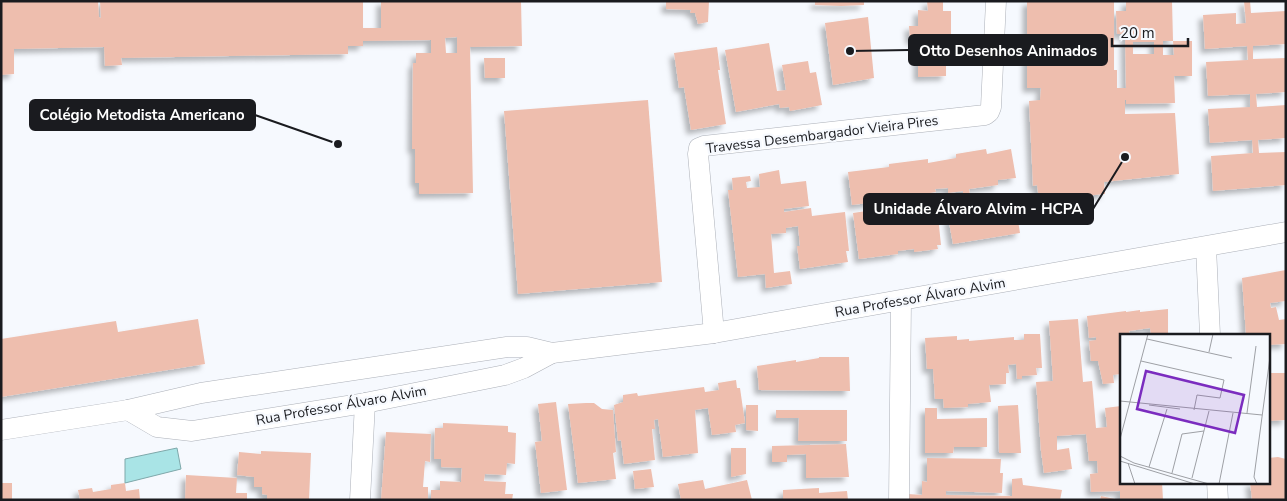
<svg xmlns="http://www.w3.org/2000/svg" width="1287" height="501" font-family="'Nunito Sans',sans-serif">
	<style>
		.water { fill: #a9e4e6; stroke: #7ea8aa }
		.building { fill: #eebeae; fill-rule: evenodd; filter: url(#shadow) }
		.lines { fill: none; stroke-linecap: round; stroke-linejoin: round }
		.street-casing { stroke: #acb0b8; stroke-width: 21 }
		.street { stroke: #fff; stroke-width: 20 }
		.labels { text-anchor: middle; stroke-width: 4.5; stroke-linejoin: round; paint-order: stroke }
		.street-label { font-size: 14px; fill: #1a1b1f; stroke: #f6f9fe }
		.inset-road { fill: none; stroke: #9ea0a5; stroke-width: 1 }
		.view { fill: #7b2cbf; fill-opacity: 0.15; stroke: #7b2cbf; stroke-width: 2.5 }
		.inset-edge { fill: none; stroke: #1a1b1f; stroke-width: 2.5 }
		.leader { fill: none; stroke: #1a1b1f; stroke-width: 2 }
		.callout-dot { fill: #1a1b1f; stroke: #f6f9fe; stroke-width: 2 }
		.callout { fill: #1a1b1f; stroke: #1a1b1f; stroke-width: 2 }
		.callout-label { font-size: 15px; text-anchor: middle; font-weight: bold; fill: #fff }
	</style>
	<defs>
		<filter id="shadow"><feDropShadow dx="-4.5" dy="4.5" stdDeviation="2.5" flood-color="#0004"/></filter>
	</defs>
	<rect width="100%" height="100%" fill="#f6f9fe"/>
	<polygon class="water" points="177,448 181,469 125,483 125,459"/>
	<g class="building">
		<path d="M 1,1 L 98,1 L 99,17 L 101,18 L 100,1 L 363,1 L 363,28 L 381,28 L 381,1 L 521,1 L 522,46 L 470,47 L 473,193 L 419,194 L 419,183 L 415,183 L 415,149 L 412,149 L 413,63 L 416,63 L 416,53 L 431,53 L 431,40 L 363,41 L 363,46 L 348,46 L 348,54 L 121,58 L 122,65 L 105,66 L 104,47 L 14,49 L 14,74 L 1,75 ZM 457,37 L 457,53 L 446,53 L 445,38 Z"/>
		<polygon points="666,1 709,1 708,22 698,24 695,13 690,13 691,10 666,9"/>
		<polygon points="815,1 864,1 864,5 841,6 815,5"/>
		<polygon points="927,1 943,1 943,11 951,11 951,54 946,54 946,76 918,77 918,41 910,40 909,26 918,26 918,10 928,11"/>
		<path d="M 1027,1 L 1114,1 L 1114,70 L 1117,70 L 1117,88 L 1126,88 L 1125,34 L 1117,34 L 1116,11 L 1126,11 L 1126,1 L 1172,1 L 1173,41 L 1192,41 L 1192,76 L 1174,76 L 1175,103 L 1126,104 L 1126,100 L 1125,100 L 1125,114 L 1175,113 L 1179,174 L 1104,182 L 1105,194 L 1039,200 L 1037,185 L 1033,186 L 1029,101 L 1040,100 L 1041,88 L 1027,88 ZM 1163,41 L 1173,41 L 1174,55 L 1163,55 ZM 1133,42 L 1154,42 L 1154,54 L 1133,54 Z"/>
		<polygon points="1244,1 1250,1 1251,13 1286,11 1286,44 1253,46 1253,59 1286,58 1286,92 1256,94 1257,107 1286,105 1286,138 1258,140 1259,153 1286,152 1286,185 1213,191 1211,156 1253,153 1252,140 1210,143 1208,109 1250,107 1250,94 1208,96 1206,62 1248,60 1247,46 1205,49 1203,15 1236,13 1236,24 1246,23"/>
		<polygon points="868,17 874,78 833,85 825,23"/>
		<polygon points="769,43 777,91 786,90 782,65 808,61 810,73 816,72 822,105 790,111 789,107 780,108 779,104 736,112 725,50"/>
		<polygon points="717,47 720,70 718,70 726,124 691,130 684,87 679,88 674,53"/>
		<polygon points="484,58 505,58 505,78 485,78"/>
		<polygon points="648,100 662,282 518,294 504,111"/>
		<polygon points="986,149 987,154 1011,149 1016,178 998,180 998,185 969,189 973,215 1016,208 1020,233 953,244 948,217 963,215 961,207 954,205 953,201 956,197 963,196 963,191 948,193 948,188 935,189 936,192 918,195 921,218 938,216 941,245 937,245 938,249 914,252 914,249 898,251 898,254 859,259 853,213 893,207 893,200 852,205 848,172 889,167 889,164 928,159 928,163 956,158 956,154"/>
		<polygon points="779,170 781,184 806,181 809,206 784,209 784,212 811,208 812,216 845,212 849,251 846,251 848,262 800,269 797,246 800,246 798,226 786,228 786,233 771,234 774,273 790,271 792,284 766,288 765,274 738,277 728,190 733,190 732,178 750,176 751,181 746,182 747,188 760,187 759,174"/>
		<polygon points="1286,270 1286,301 1270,303 1271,308 1276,307 1279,320 1286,319 1286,344 1268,345 1268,335 1246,335 1242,278"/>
		<polygon points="1168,309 1168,335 1151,335 1150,328 1129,331 1130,335 1121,335 1121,374 1113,375 1114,383 1103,384 1098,361 1091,361 1089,341 1096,340 1096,337 1089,338 1087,316 1126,311 1126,312 1140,310 1140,312"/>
		<polygon points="198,319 205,364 1,397 1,339 116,321 118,332"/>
		<polygon points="1078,319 1083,382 1092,381 1096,428 1107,427 1105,408 1121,406 1121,482 1162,482 1163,500 1120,500 1120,491 1091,492 1090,474 1098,473 1097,461 1089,461 1086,434 1057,436 1057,450 1069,448 1072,469 1044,473 1041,451 1036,382 1053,381 1049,321"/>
		<polygon points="1024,334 1040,334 1042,368 1036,368 1037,375 1022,376 1022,379 1017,379 1016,364 1008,365 1009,373 1006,373 1006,384 989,385 991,402 968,404 968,407 944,408 943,399 935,399 933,369 927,369 925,338 957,336 957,340 969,339 969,341 1014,337 1014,340 1024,340"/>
		<polygon points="819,357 849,357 850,391 759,390 757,366 796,360 796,362 819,358"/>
		<polygon points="1268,373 1286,373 1286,420 1268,421"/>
		<polygon points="736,380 737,388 740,388 745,423 735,425 736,432 712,435 708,408 695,410 698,453 663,457 658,419 654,420 655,429 652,429 655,460 624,464 621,440 618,441 614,405 623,402 623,395 637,393 638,396 704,387 705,392 719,390 718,383"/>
		<polygon points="556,402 567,490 541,493 535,442 542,441 538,404"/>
		<polygon points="586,403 594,403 602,409 613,410 616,452 613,453 616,479 578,483 568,404"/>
		<polygon points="746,405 758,405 758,431 746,430"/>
		<polygon points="1018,405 1021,453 999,453 998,406"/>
		<polygon points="925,408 937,408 937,419 987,418 987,447 954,447 953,453 925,453"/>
		<polygon points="776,410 847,410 847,441 798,441 799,418 776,418"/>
		<polygon points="443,423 508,426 508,432 516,433 515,464 507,463 506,475 485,474 484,481 506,482 505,494 513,494 512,500 431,500 431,490 440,490 440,481 461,482 462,468 441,467 441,459 434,459 435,428 443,428"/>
		<polygon points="386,432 431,434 430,462 425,461 423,487 428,487 428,500 381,500"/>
		<polygon points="846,444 849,477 806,478 806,454 787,455 787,462 772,462 772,446"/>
		<polygon points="731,448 746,448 746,474 731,477"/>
		<polygon points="261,451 311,453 309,500 267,500 267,495 262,494 262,487 254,487 254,477 237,475 239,452 261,454"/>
		<polygon points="1278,457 1286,459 1286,500 1252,500 1250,482 1268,482 1268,458"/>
		<polygon points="927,458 1001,459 1000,473 1003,473 1002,493 946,491 946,495 1012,496 1012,479 1022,478 1023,485 1062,490 1060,500 908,500 908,494 922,495 922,481 927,482"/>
		<polygon points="651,469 654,487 635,489 633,471"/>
		<polygon points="186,475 237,478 236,493 247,493 247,500 185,500"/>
		<polygon points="703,480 705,489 747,480 752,500 681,500 678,484"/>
		<rect x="1" y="483" width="11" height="17"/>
		<polygon points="125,483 126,491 139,489 140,500 80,500 78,490 92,488 93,492 111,489 111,485"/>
		<polygon points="819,488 819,493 847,491 848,500 783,500 783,490"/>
		<polygon points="1101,496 1115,499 1115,500 1100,500"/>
	</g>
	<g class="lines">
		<g class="street-casing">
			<g id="street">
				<polyline points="1206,247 1210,335"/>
				<polyline points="714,333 698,154 699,148 704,146 985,115 989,112 991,107 996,1"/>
				<polyline points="128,410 157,427 192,431 365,403 505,375 524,368 552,353"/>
				<polyline points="1,430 128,410 201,393 507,347 527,347 552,353 714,333 1286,232"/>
				<polyline points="1217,482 1218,500"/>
				<polyline points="360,500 365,403"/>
				<polyline points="899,500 901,301"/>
			</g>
		</g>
		<use href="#street" class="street"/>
	</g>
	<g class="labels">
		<g class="street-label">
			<text transform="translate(822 134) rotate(-7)" y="5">Travessa Desembargador Vieira Pires</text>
			<text transform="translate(920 297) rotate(-10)" y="5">Rua Professor Álvaro Alvim</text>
			<text transform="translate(341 405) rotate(-10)" y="5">Rua Professor Álvaro Alvim</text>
		</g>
	</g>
	<g transform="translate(1120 334)">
		<rect width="150" height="150" fill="#f6f9fe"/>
		<path class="inset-road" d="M 27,5 L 112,24M 89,18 L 93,0M 21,27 L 104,46 L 100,64 L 77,61 L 74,76M 0,67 L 142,81M 29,71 L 60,75M 127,79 L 136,12M 0,105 L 28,0M 0,122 L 14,129 L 89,150M 0,127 L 75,150M 8,129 L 15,150M 29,133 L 47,75M 52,139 L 62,100 L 84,97M 72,144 L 89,77M 99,150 L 113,79M 137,150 L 134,143 L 150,23"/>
		<path class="view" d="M 26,37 L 124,61 L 115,99 L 17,75 Z"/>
		<rect width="150" height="150" class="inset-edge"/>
	</g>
	<path class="leader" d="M850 51L909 50M338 144L255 115M1125 157L1093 209"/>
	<g class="callout-dot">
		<circle cx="850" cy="51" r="5"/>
		<circle cx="338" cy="144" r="5"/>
		<circle cx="1125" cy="157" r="5"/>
	</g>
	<g class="callout">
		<rect x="909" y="35" width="198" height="30" rx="5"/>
		<rect x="30" y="100" width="225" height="30" rx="5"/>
		<rect x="864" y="194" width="229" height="30" rx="5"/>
	</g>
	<g class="callout-label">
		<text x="1008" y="56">Otto Desenhos Animados</text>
		<text x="142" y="120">Colégio Metodista Americano</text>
		<text x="978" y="214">Unidade Álvaro Alvim - HCPA</text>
	</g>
	<rect width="1287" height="501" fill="none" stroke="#1a1b1f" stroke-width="5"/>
	<path d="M1112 38v8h76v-8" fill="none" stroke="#1a1b1f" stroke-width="2.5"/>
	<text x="1120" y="38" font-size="15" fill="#1a1b1f" stroke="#f6f9fe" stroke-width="4" paint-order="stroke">20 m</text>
</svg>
